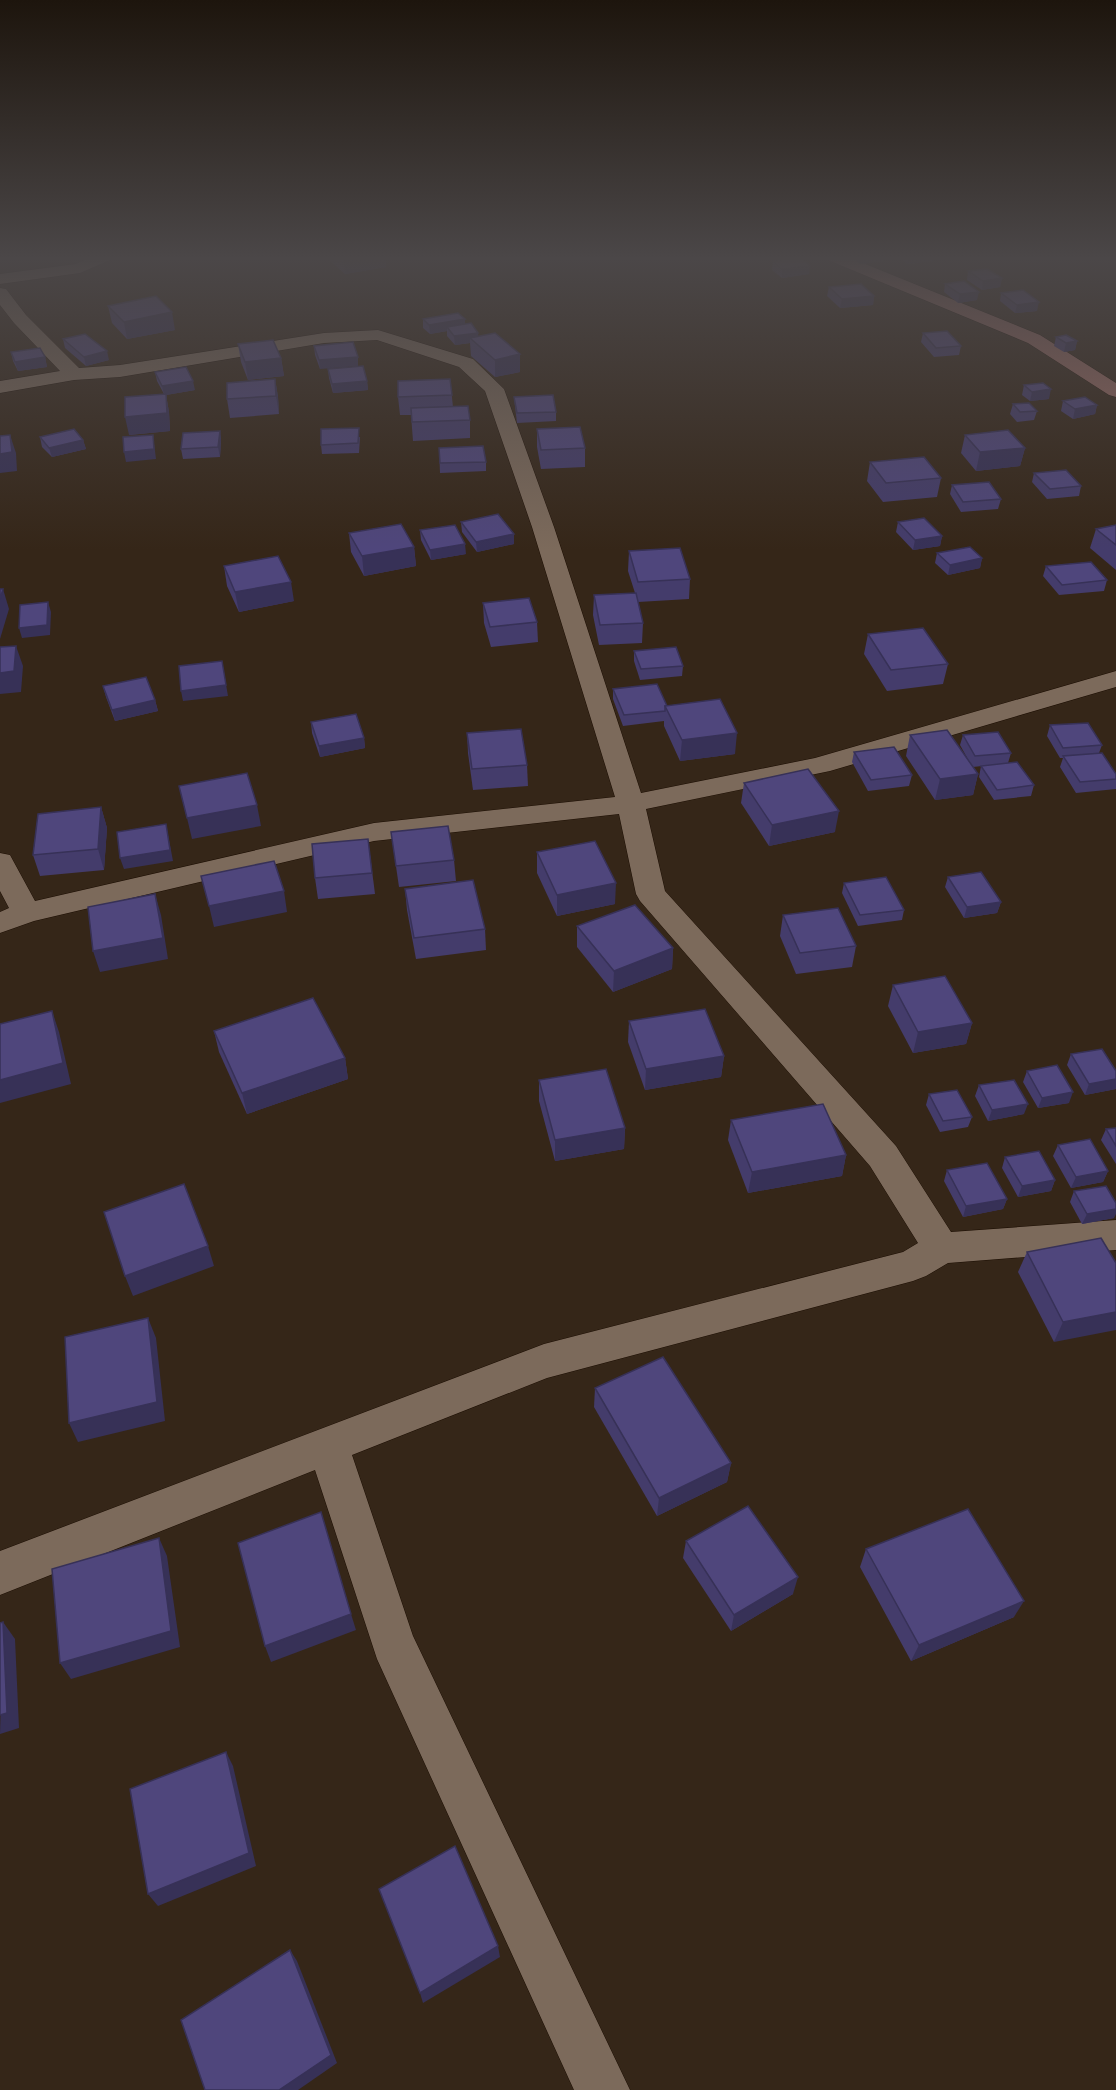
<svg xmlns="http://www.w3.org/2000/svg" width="1116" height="2090" font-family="'Fira Sans Condensed',sans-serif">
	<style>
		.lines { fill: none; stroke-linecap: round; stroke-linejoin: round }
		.minor-casing { stroke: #1c0e03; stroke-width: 1 }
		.secondary-casing { stroke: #1c0e03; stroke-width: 1 }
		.minor { fill: #7c6a5b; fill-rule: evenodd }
		.secondary { fill: #986a62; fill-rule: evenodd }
		.wall { fill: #443c6b }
		.shaded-wall { fill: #373157 }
		.building { fill: #4f467c; stroke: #373157; stroke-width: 1.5 }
	</style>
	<rect width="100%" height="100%" fill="#352618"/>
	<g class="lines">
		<g class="minor-casing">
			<g id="minor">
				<polygon points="91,257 112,257 110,260 80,273 0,284 0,274 76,264"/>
				<polygon points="0,288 6,289 26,315 79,368 120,365 324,333 378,330 473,359 504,389 554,527 641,793 815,758 1116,671 1116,687 830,771 646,809 665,891 896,1146 951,1232 1116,1220 1116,1250 948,1263 926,1276 913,1281 547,1378 352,1455 413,1636 630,2090 574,2090 377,1659 315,1470 0,1595 0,1551 544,1344 903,1252 918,1243 870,1166 640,901 636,894 619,814 374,841 34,921 0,933 0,912 9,908 0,891 0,853 10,855 35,901 374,823 615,797 532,527 485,391 459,367 377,340 324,343 120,377 74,380 0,393 0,381 60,371 14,323 0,305"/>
			</g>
		</g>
		<g class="secondary-casing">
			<polygon id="secondary" points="826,257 848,257 1040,335 1116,383 1116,397 1109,395 1028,343 828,260"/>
		</g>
		<use href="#minor" class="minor"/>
		<use href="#secondary" class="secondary"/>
	</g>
	<g class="wall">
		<polygon points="326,257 385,257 386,267 345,274"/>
		<polygon points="852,257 884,257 883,261 860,264"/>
		<polygon points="899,257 934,257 934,261 907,264"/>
		<polygon points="773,261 809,274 782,278 772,270"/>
		<polygon points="968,271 1002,278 1000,287 982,290 967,280"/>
		<polygon points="945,284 977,300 958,303 944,292"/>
		<polygon points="829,287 874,296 873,305 840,308 827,296"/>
		<polygon points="1001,293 1037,311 1015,313 1000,301"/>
		<polygon points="108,306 175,330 127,339 112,323"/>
		<polygon points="423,319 465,319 465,324 478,333 478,337 520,354 520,372 495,377 471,356 470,343 455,345 447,336 447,331 430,334 423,328"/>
		<polygon points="923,333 961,346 959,355 934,357 921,342"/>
		<polygon points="1056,337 1077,341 1075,350 1064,352 1054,346"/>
		<polygon points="63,339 109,360 86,366 65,348"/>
		<polygon points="353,342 320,369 315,355 314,346"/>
		<polygon points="238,344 281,358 284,376 248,380 241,362"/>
		<polygon points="11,352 45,357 47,367 18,371 13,361"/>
		<polygon points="328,369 367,381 368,390 333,393 329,378"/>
		<polygon points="155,372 195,390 166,395 169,412 170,431 129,435 164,394 157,381"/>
		<polygon points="275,379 278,397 279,414 230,418 227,399"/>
		<polygon points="450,379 453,407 470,420 470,438 413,441 411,415 400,415 398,397"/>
		<polygon points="1024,385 1049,399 1030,401 1022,395"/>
		<polygon points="514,397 556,412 556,421 517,423 515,406"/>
		<polygon points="1063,401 1097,405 1095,414 1073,419 1061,411"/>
		<polygon points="1013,404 1037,411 1034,420 1017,422 1010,414"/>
		<polygon points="537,429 585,448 585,467 541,469 537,447"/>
		<polygon points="220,431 221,440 220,457 183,459 181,449"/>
		<polygon points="965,435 1025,448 1020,466 976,471 961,453"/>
		<polygon points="40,437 83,440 86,449 52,457 42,447"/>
		<polygon points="360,437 359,453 322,454 321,445"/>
		<polygon points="439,448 486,462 486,471 440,473"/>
		<polygon points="870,462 941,478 937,497 883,502 867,481"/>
		<polygon points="1034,473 1081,486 1079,496 1047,499 1032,482"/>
		<polygon points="952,485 1001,499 998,509 961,512 950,494"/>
		<polygon points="461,522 514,544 477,552 462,532"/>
		<polygon points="898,522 942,536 940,546 913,550 896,532"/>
		<polygon points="1116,525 1116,570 1090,548 1096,529"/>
		<polygon points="420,530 466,554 431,560 421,540"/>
		<polygon points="349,533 414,547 416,566 364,576 351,552"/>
		<polygon points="629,551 690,579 689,599 638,602 643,623 642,643 599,645 593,615 594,595 635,593 628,571"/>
		<polygon points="937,553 982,558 980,568 948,575 935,563"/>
		<polygon points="224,566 294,601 239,612 227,586"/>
		<polygon points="1046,566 1107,580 1104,591 1059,595 1043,576"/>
		<polygon points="483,603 537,622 538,642 491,647 484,623"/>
		<polygon points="868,634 948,664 943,684 887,691 864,654"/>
		<polygon points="634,651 683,666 682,676 640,680 634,661"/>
		<polygon points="103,686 155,700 158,711 115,721 106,697"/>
		<polygon points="613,689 667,706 735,754 680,761 664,726 664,721 623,726 613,699"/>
		<polygon points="311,722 364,738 365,748 320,757 312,733"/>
		<polygon points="1050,725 1102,745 1099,753 1116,774 1116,789 1076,793 1060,767 1063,758 1060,758 1047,736"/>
		<polygon points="467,733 527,765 528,786 473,790 468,753"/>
		<polygon points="910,735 970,763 960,745 963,735 1011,753 1008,763 1034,785 1031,796 994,800 979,777 981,766 991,765 973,767 978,774 973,795 935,800 906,756"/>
		<polygon points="854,752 912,775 909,786 868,791 852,762"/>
		<polygon points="744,783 835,832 769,846 741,803"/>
		<polygon points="101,807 107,828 104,870 40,876 33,855"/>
		<polygon points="391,832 454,860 456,881 399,887"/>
		<polygon points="368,839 375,894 318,899 315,878"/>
		<polygon points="537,852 615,904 557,916 537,873"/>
		<polygon points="948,877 1001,902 997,913 964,918 945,887"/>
		<polygon points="844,883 904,910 902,920 858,926 842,893"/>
		<polygon points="405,889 485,929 486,950 416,959 407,910"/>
		<polygon points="783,915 856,946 852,967 796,974 780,936"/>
		<polygon points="577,926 673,948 672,969 613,992 577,947"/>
		<polygon points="893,985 972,1023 966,1044 913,1053 888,1006"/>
		<polygon points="629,1021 724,1056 721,1077 645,1090 628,1042"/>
		<polygon points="214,1031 345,1058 348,1079 247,1114 219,1052"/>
		<polygon points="1071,1054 1116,1089 1085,1095 1067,1065"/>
		<polygon points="1027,1071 1069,1103 1038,1108 1023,1082"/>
		<polygon points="539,1080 625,1128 624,1149 555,1161 539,1101"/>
		<polygon points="979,1085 1024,1114 988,1121 975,1096"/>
		<polygon points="929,1094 972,1117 968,1127 940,1132 926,1105"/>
		<polygon points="731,1120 846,1155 842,1176 748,1193 728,1140"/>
		<polygon points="1116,1128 1116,1164 1101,1140 1106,1129"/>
		<polygon points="1058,1145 1108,1171 1103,1182 1071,1188 1053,1156"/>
		<polygon points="1005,1157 1055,1180 1051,1191 1018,1197 1002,1168"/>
		<polygon points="947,1170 1007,1199 1003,1209 963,1217 944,1181"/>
		<polygon points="1074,1191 1114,1218 1082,1224 1070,1202"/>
		<polygon points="1027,1252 1116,1263 1054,1342 1018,1272"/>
		<polygon points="595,1388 731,1463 727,1482 657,1516 594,1407"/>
		<polygon points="686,1541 793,1594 731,1631 683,1558"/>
		<polygon points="866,1549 1014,1617 911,1661 860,1567"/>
	</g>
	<g class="shaded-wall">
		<polygon points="343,257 385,257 386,267 345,274"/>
		<polygon points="861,257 884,257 883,261 860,264"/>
		<polygon points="908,257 934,257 934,261 907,264"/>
		<polygon points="810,266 809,274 782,278 782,269"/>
		<polygon points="1002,278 1000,287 982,290 983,281"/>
		<polygon points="979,292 977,300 958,303 960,294"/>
		<polygon points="874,296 873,305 840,308 842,299"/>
		<polygon points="1039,302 1037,311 1015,313 1017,305"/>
		<polygon points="172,312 175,330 127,339 124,322"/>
		<polygon points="465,319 465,328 447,327 447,331 430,334 429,325"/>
		<polygon points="478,333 479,342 470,338 470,343 455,345 454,336"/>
		<polygon points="1077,341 1075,350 1064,352 1066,343"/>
		<polygon points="107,351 109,360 86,366 84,357"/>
		<polygon points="520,354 520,372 495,377 495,360"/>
		<polygon points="45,357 47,367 18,371 15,362"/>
		<polygon points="358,357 358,366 320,369 319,360"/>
		<polygon points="281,358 284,376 248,380 245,362"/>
		<polygon points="275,379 278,397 279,414 276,396"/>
		<polygon points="193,381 195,390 166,395 169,412 170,431 129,435 125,417 164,395 162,386"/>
		<polygon points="367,381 368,390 333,393 332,384"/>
		<polygon points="1051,389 1049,399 1030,401 1032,392"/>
		<polygon points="1097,405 1095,414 1073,419 1075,409"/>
		<polygon points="220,431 221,440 220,457 218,447"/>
		<polygon points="10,435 16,453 17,471 0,473 0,454"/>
		<polygon points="153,435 156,459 126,462 124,452"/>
		<polygon points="83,440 86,449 52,457 49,448"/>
		<polygon points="1025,448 1020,466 976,471 980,452"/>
		<polygon points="514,534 514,544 477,552 476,542"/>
		<polygon points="942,536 940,546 913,550 915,540"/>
		<polygon points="465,544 466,554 431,560 430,550"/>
		<polygon points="414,547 416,566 364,576 362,556"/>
		<polygon points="982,558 980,568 948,575 950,565"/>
		<polygon points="291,582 294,601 239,612 235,592"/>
		<polygon points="3,589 9,609 0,639 0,599"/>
		<polygon points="48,602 51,612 50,635 22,638 19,628"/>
		<polygon points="16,646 23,666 21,692 0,694 0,673"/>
		<polygon points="222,661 228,696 183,701 181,691"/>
		<polygon points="155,700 158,711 115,721 112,710"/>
		<polygon points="737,733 735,754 680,761 682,740"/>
		<polygon points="364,738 365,748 320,757 319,746"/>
		<polygon points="978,774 973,795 935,800 940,779"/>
		<polygon points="257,805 261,826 192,839 187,818"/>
		<polygon points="101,807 107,828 104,870 98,849"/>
		<polygon points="839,811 835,832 769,846 772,825"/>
		<polygon points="166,824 173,861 124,869 120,858"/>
		<polygon points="616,883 615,904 557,916 557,895"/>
		<polygon points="284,891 287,912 214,927 209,906"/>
		<polygon points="155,894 161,915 168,959 100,972 93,951"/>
		<polygon points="1001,902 997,913 964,918 967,907"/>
		<polygon points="673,948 672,969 613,992 614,971"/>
		<polygon points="52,1011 59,1032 71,1084 0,1103 0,1080"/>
		<polygon points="972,1023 966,1044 913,1053 918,1032"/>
		<polygon points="724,1056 721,1077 645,1090 646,1069"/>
		<polygon points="345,1058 348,1079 247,1114 242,1093"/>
		<polygon points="1116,1079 1116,1089 1085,1095 1089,1084"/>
		<polygon points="1073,1092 1069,1103 1038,1108 1042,1098"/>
		<polygon points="1028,1104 1024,1114 988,1121 992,1110"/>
		<polygon points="625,1128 624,1149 555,1161 555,1140"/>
		<polygon points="846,1155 842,1176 748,1193 752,1172"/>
		<polygon points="1108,1171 1103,1182 1071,1188 1076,1177"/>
		<polygon points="1055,1180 1051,1191 1018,1197 1022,1186"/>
		<polygon points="1007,1199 1003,1209 963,1217 966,1206"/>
		<polygon points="1116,1209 1116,1214 1114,1218 1082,1224 1087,1214"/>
		<polygon points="208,1246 214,1266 133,1296 125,1276"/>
		<polygon points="1116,1312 1116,1330 1054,1342 1063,1322"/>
		<polygon points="148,1318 156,1338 165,1421 78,1442 69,1423"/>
		<polygon points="731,1463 727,1482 657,1516 659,1498"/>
		<polygon points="159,1538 167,1556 180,1647 71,1679 60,1663"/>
		<polygon points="798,1577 793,1594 731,1631 734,1615"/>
		<polygon points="1024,1601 1014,1617 911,1661 919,1645"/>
		<polygon points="351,1614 356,1630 271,1662 265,1646"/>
		<polygon points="3,1622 15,1639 19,1728 0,1734"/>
		<polygon points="226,1752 233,1766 256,1866 158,1906 148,1894"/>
		<polygon points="498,1946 500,1957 423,2003 420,1993"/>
		<polygon points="290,1950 297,1961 337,2063 298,2090 279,2090"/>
	</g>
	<g class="building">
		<polygon points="800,258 810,266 782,269 773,261"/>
		<polygon points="987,269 1002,278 983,281 968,271"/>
		<polygon points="964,281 979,292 960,294 945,284"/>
		<polygon points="861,284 874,296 842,299 829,287"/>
		<polygon points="1023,290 1039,302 1017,305 1001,293"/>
		<polygon points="156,296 172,312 124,322 108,306"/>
		<polygon points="458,313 465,319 429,325 423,319"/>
		<polygon points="471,323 478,333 454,336 447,327"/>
		<polygon points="947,331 961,346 936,348 923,333"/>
		<polygon points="495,333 520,354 495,360 470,338"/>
		<polygon points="85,334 107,351 84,357 63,339"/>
		<polygon points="1066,335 1077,341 1066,343 1056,337"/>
		<polygon points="273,340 281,358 245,362 238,344"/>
		<polygon points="353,342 358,357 319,360 314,346"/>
		<polygon points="40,348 45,357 15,362 11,352"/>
		<polygon points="363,366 367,381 332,384 328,369"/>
		<polygon points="186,367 193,381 162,386 155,372"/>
		<polygon points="275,379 276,396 227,399 227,383"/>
		<polygon points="450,379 452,395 398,397 398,381"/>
		<polygon points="1043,383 1051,389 1032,392 1024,385"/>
		<polygon points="166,394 167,413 125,417 125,397"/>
		<polygon points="553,395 556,412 517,413 514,397"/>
		<polygon points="1085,397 1097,405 1075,409 1063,401"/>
		<polygon points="1029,403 1037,411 1020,412 1013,404"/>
		<polygon points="468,406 470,420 412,422 411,408"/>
		<polygon points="580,427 585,448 541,450 537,429"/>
		<polygon points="359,428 358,443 321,445 321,429"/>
		<polygon points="74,429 83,440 49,448 40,437"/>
		<polygon points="1008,430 1025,448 980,452 965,435"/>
		<polygon points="220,431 218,447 181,449 183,433"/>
		<polygon points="10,435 12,452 0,454 0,436"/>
		<polygon points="153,435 154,449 124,452 123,437"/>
		<polygon points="483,446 486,462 440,463 439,448"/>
		<polygon points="924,457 941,478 886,483 870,462"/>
		<polygon points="1066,470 1081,486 1050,489 1034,473"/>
		<polygon points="989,482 1001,499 963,502 952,485"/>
		<polygon points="498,514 514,534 476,542 461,522"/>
		<polygon points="924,518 942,536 915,540 898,522"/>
		<polygon points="401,524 414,547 362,556 349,533"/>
		<polygon points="455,525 465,544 430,550 420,530"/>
		<polygon points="1116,525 1116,545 1096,529"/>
		<polygon points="970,547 982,558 950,565 937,553"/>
		<polygon points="680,548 690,579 638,582 629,551"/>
		<polygon points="278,556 291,582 235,592 224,566"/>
		<polygon points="1091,562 1107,580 1062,585 1046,566"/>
		<polygon points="0,589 3,589 0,599"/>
		<polygon points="636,593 643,623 600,625 594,595"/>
		<polygon points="529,598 537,622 490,627 483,603"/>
		<polygon points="48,602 47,625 19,628 20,605"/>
		<polygon points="923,628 948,664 891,670 868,634"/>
		<polygon points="16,646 14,671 0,673 0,647"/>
		<polygon points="676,647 683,666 641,669 634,651"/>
		<polygon points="222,661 226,685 181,691 179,666"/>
		<polygon points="146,677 155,700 112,710 103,686"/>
		<polygon points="657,684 667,706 665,706 665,711 624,715 613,689"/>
		<polygon points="720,699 737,733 682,740 665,706"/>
		<polygon points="356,714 364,738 319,746 311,722"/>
		<polygon points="1088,723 1102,745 1063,748 1050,725"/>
		<polygon points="521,729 527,765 472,769 467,733"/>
		<polygon points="947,730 978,774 940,779 910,735"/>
		<polygon points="998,732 1011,753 975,756 963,735"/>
		<polygon points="894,747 912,775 871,780 854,752"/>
		<polygon points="1102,753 1116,774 1116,779 1080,782 1063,756"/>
		<polygon points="1017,762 1034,785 997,790 981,766"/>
		<polygon points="808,769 839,811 772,825 744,783"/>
		<polygon points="247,773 257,805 187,818 179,786"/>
		<polygon points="101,807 98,849 33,855 38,814"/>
		<polygon points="166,824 170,850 120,858 117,832"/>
		<polygon points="448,826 454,860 396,866 391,832"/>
		<polygon points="368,839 372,873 315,878 312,844"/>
		<polygon points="595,841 616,883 557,895 537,852"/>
		<polygon points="274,861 284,891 209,906 201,876"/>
		<polygon points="981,872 1001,902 967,907 948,877"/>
		<polygon points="886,877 904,910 860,915 844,883"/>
		<polygon points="473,880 485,929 414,938 405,889"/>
		<polygon points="155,894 163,938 93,951 88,907"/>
		<polygon points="635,905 673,948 614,971 577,926"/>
		<polygon points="838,908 856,946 800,953 783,915"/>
		<polygon points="945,976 972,1023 918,1032 893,985"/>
		<polygon points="313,998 345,1058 242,1093 214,1031"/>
		<polygon points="705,1009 724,1056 646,1069 629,1021"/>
		<polygon points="52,1011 63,1063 0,1080 0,1024"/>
		<polygon points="1102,1049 1116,1071 1116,1079 1089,1084 1071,1054"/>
		<polygon points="1057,1065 1073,1092 1042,1098 1027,1071"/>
		<polygon points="606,1069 625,1128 555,1140 539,1080"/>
		<polygon points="1014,1080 1028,1104 992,1110 979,1085"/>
		<polygon points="957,1090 972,1117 943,1121 929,1094"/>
		<polygon points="823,1104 846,1155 752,1172 731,1120"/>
		<polygon points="1116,1128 1116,1146 1106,1129"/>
		<polygon points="1090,1139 1108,1171 1076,1177 1058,1145"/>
		<polygon points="1039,1151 1055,1180 1022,1186 1005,1157"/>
		<polygon points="987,1163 1007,1199 966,1206 947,1170"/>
		<polygon points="184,1184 208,1246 125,1276 104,1212"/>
		<polygon points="1106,1186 1116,1203 1116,1209 1087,1214 1074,1191"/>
		<polygon points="1101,1238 1116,1263 1116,1312 1063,1322 1027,1252"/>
		<polygon points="148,1318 157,1402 69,1423 65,1337"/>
		<polygon points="663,1357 731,1463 659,1498 595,1388"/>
		<polygon points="748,1506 798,1577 734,1615 686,1541"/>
		<polygon points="968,1509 1024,1601 919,1645 866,1549"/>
		<polygon points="321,1512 351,1614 265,1646 238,1543"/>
		<polygon points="159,1538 171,1631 60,1663 52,1569"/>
		<polygon points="3,1622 7,1713 0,1715 0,1623"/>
		<polygon points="226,1752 249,1853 148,1894 130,1789"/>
		<polygon points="455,1846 498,1946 420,1993 379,1889"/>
		<polygon points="290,1950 331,2055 279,2090 205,2090 181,2020"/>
	</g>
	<linearGradient id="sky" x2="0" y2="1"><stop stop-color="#1d150d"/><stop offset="0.47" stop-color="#4b4748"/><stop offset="1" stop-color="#4b4748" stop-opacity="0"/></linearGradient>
	<rect width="1116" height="550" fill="url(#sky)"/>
</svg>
